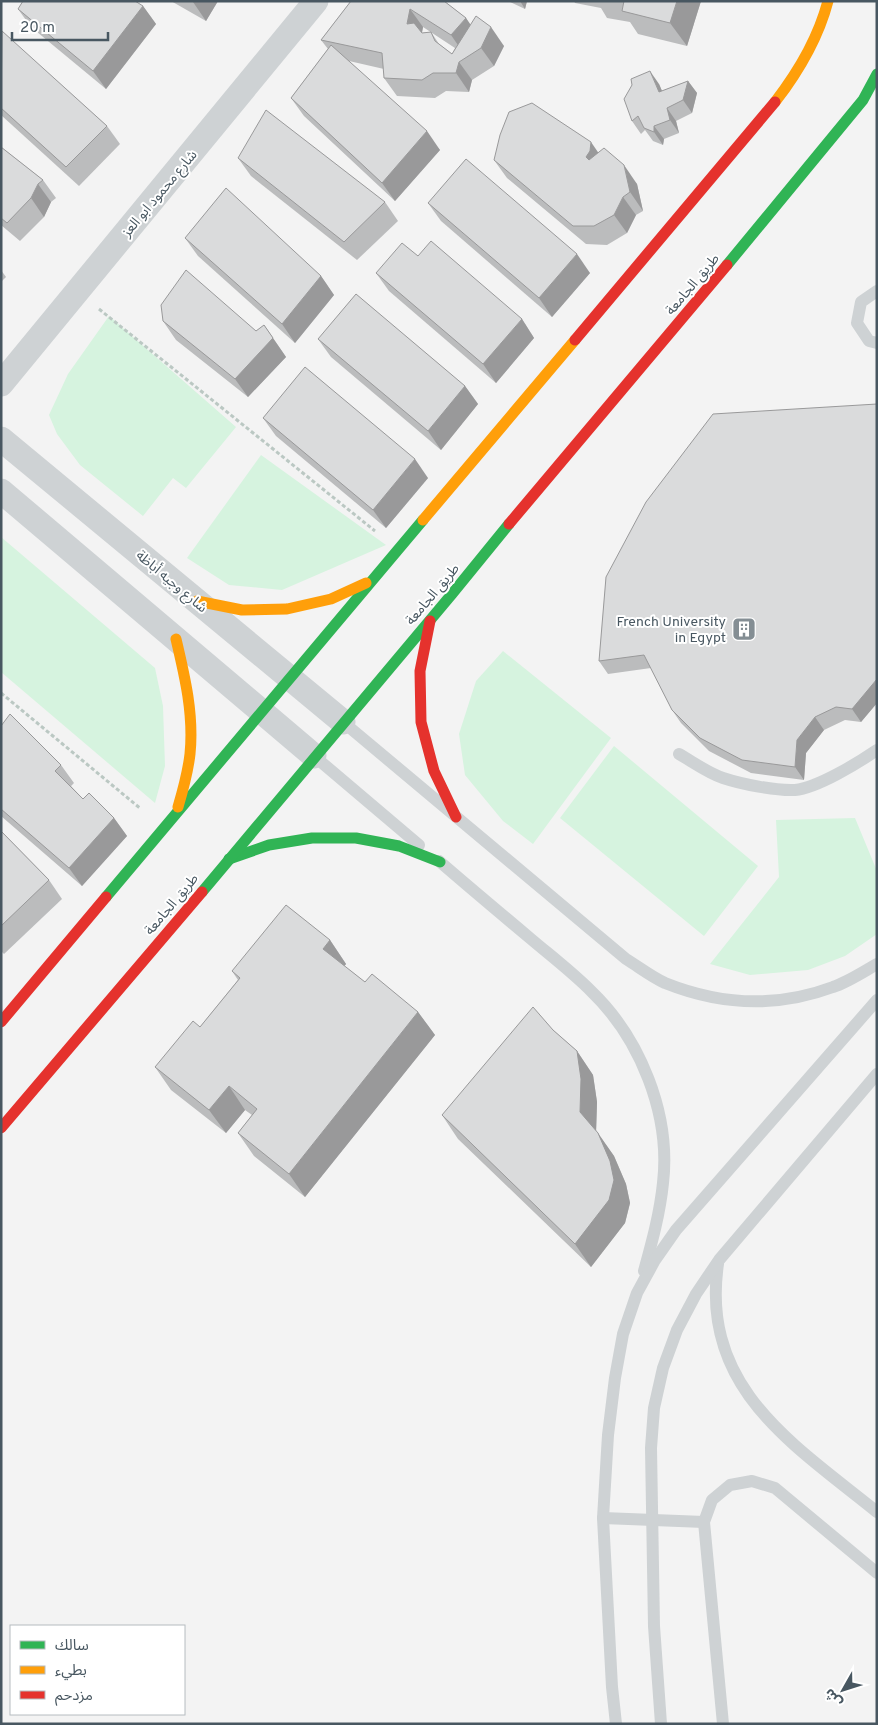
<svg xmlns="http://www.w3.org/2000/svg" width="878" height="1725" font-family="Overpass,'Noto Sans Arabic',sans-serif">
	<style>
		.green { fill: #d6f3df }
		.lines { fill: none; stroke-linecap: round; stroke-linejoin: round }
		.path { stroke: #bbc8c3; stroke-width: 3; stroke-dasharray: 4 2.5; stroke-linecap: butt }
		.lane { stroke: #ced2d4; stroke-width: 12 }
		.street { stroke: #ced2d4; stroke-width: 25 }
		.fast { stroke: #30b455; stroke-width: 11 }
		.slow { stroke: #ff9f0a; stroke-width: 11 }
		.jam { stroke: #e5322d; stroke-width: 11 }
		.wall { fill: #bbbcbd; fill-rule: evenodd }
		.shaded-wall { fill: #99999a }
		.building { fill: #dadbdc; stroke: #99999a }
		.labels { text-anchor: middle; stroke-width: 4; stroke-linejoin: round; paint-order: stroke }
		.street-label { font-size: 14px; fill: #485761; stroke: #fff }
		.poi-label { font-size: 14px; fill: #485761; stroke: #fff; text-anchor: end }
	</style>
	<rect width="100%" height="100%" fill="#f3f3f3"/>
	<g class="green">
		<polygon points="109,316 236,427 186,488 173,478 143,516 80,465 57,434 49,415 68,374"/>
		<polygon points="261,455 386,545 282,590 229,585 187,558"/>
		<polygon points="1,537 155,668 163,706 165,766 155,803 1,672"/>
		<polygon points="503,651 611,738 533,844 503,821 465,775 459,734 476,681"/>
		<polygon points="614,746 758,866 704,936 560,818"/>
		<polygon points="855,818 877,871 877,934 845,956 808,970 750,975 710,964 779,877 776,820"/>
	</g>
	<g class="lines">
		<g class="path">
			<polyline points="99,309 375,531"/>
			<polyline points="1,693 141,809"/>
		</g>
		<g class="lane">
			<polyline points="877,291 861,302 857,323 869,341 877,343"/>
			<path d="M 343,722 L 626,959 C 639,967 652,977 665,983 C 720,1005 777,1008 833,987 C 848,982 863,972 877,964"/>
			<path d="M 679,754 C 693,762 708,773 723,778 C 741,784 776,791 795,790 C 817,788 858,763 877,750"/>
			<polyline points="314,756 419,845"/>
			<path d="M 439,861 C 469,887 500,913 531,939 C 551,956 572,972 591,991 C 640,1038 671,1114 663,1183 C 660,1213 652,1242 644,1271"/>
			<path d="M 718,1264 C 700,1388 793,1444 877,1512"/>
			<polyline points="603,1518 704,1522"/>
			<polyline points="616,1724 612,1687 603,1518 608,1435 615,1378 623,1334 637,1293 655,1260 676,1230 877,1000"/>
			<polyline points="661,1724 654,1626 651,1448 654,1408 663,1368 677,1330 696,1294 719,1260 877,1074"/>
			<polyline points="723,1724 704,1522 712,1500 730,1485 752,1481 775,1488 877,1573"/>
		</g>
		<g class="street">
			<polyline points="1,384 316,1"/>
			<polyline points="1,439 343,722"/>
			<polyline points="1,491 314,756"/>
		</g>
		<g class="fast">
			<polyline points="727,265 863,100 877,74"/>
			<polyline points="229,859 269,845 312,838 356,838 399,846 440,862"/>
			<polyline points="202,892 452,594 509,524"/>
			<polyline points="106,897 423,520"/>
		</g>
		<g class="slow">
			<path d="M 775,102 C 799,71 818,39 828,1"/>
			<polyline points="423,520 575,340"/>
			<polyline points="197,601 242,610 287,609 331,599 366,583"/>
			<path d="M 176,639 C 185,677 194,715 190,754 C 188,772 183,790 178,807"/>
		</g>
		<g class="jam">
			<polyline points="575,340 775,102"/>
			<polyline points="509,524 727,265"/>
			<polyline points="430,621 420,671 421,722 434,771 456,817"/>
			<polyline points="1,1022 106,897"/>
			<polyline points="1,1128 202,892"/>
		</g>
	</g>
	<g class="wall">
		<polygon points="171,1 218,1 206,21"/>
		<path d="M 351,1 L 444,1 L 466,18 L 470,25 L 504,46 L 494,66 L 472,80 L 469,92 L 446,91 L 435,98 L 397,96 L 384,78 L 384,69 L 349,61 L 440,150 L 395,201 L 304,116 L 291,98 L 328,49 L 321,40 ZM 423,27 L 455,48 L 452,54 L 439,44 L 431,32 L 422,33 Z"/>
		<polygon points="508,1 527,1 525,9"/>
		<polygon points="574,1 701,1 687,46 638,34 630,22 607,18 601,8 575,3"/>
		<polygon points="143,6 156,24 106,89 31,27 18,9"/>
		<polygon points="1,32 107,126 120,144 79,186 1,115"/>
		<polygon points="688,81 697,93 692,113 676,121 679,133 664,139 663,145 653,141 645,130 641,134 632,121 659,84 662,91"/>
		<polygon points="1,147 43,180 56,198 51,202 44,217 20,241 1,225"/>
		<polygon points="598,152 637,184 643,211 636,215 627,233 607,245 586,244 507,178 494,160"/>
		<polygon points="238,158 385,202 398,221 357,260 251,176"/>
		<polygon points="428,203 590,273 552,317 441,221"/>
		<polygon points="185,238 321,276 334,295 295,343 198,256"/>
		<polygon points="418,256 522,319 534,338 496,383 389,291 376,273"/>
		<polygon points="1,270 6,277 1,282"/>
		<polygon points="163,321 256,331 264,325 286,357 248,397 176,340"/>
		<polygon points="318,339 465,386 478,404 441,450 331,357"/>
		<polygon points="877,404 877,703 861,722 845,720 824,730 806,753 804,780 751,773 709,751 681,723 672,710 651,668 608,674 599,661"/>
		<polygon points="263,418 428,478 386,528 276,436"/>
		<polygon points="1,726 61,765 74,783 71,786 83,799 114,818 127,836 82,886 1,816"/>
		<polygon points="1,831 49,880 62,899 4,954 1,951"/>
		<polygon points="330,940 346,964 344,966 365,982 418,1012 435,1035 305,1197 254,1156 238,1133 252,1115 245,1110 226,1133 171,1090 155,1067 200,1027 238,980 232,971"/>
		<polygon points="553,1030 577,1051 593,1075 597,1102 596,1131 614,1156 626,1184 630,1203 625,1223 591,1267 458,1139 442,1115"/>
	</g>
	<g class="shaded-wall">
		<polygon points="193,1 218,1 206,21 193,2"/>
		<polygon points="520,1 527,1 525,9"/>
		<polygon points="677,1 701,1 687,46 670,23"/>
		<polygon points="143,6 156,24 106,89 93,71"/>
		<polygon points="410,9 423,27 420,42 407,24"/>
		<polygon points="466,18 479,37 464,54 451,35"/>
		<polygon points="491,27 504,46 494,66 481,48"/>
		<polygon points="459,62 472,80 469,92 456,73"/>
		<polygon points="650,71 659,84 668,105 659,92"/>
		<polygon points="688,81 697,93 692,113 683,100"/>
		<polygon points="667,108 676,121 679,133 670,120"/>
		<polygon points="654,126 664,139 663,145 654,132"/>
		<polygon points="427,131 440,150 395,201 382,183"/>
		<polygon points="591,142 604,161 599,175 586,157"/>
		<polygon points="624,165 637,184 643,211 630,192"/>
		<polygon points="38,184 51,202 44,217 31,198"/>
		<polygon points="623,197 636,215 627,233 614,215"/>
		<polygon points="577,254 590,273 552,317 539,298"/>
		<polygon points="321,276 334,295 295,343 282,324"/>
		<polygon points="522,319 534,338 496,383 483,364"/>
		<polygon points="264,325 286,357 248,397 235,379"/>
		<polygon points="465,386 478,404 441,450 428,431"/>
		<polygon points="415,459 428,478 386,528 373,510"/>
		<polygon points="877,679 877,703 861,722 852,709"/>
		<polygon points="815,717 824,730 806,753 804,780 795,767 797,740"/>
		<polygon points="114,818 127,836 82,886 69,868"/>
		<polygon points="330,940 346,964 340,972 323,949"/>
		<polygon points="418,1012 435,1035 305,1197 289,1174"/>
		<polygon points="577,1051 593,1075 597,1102 596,1135 580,1112"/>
		<polygon points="229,1086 245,1110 226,1133 209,1110"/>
		<polygon points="598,1133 614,1156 626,1184 630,1203 625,1223 591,1267 575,1244"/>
	</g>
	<g class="building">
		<polygon points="23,1 135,1 143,6 93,71 18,9"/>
		<polygon points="351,1 444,1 466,18 451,35 410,9 407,24 414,23 422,33 431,32 435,41 452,54 476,16 491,27 481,48 459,62 456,73 433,73 422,80 384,78 382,53 321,40"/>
		<polygon points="624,1 677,1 670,23 622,11"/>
		<polygon points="2,31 107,126 66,167 1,108"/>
		<polygon points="331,45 427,131 382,183 291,98"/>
		<polygon points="650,71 659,92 688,81 683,100 667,108 670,120 654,126 654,132 644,128 638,116 632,121 624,99 632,85 631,79"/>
		<polygon points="532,103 591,142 590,151 586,157 589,160 604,148 624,165 630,192 623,197 614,215 594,226 573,226 494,160 500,135 509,112"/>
		<polygon points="266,110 385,202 344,242 238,158"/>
		<polygon points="1,147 43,180 38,184 31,198 7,223 1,218"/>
		<polygon points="466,159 577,254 539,298 428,203"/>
		<polygon points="226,188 321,276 282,324 185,238"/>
		<polygon points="431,241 522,319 483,364 376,273 402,243 418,256"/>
		<polygon points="186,270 256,331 264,325 273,338 235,379 163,321 161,305"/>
		<polygon points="356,294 465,386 428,431 318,339"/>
		<polygon points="305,367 415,459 373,510 263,418"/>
		<polygon points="877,404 877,679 852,709 836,707 815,717 797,740 795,767 742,760 700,738 672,710 644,655 599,661 606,577 646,502 713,414"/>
		<polygon points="10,714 61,765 55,771 83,799 89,793 114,818 69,868 1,809 1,726"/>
		<polygon points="1,831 49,880 1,926"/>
		<polygon points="286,905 330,940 323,949 365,982 372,974 418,1012 289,1174 238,1133 257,1109 229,1086 209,1110 155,1067 193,1021 200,1027 240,978 232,971"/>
		<polygon points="533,1007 553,1030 577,1051 581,1079 580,1112 598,1133 610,1161 614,1180 609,1200 575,1244 442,1115"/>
	</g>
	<defs>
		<g id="building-square" transform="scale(1.25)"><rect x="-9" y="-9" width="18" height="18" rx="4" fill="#848e94" stroke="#fff"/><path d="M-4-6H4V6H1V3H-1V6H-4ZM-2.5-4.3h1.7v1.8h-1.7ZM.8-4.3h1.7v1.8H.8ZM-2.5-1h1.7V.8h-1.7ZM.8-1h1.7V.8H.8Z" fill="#fff"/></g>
	</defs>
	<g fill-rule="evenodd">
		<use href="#building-square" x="744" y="629"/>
	</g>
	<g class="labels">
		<g class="street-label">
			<text transform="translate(159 193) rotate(-50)" y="5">شارع محمود ابو العز</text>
			<text transform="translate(692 284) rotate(-50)" y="5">طريق الجامعة</text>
			<text transform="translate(172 581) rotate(40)" y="5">شارع وجيه أباظة</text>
			<text transform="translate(432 594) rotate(-50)" y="5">طريق الجامعة</text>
			<text transform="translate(171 904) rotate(-50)" y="5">طريق الجامعة</text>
		</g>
		<g class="poi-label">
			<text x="726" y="626">French University<tspan x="726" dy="16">in Egypt</tspan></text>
		</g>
	</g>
	<rect width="878" height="1725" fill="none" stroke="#485761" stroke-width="5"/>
	<rect x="10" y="1625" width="175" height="90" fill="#ffffff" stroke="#b6bcc0"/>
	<rect x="20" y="1641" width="25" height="8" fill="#30b455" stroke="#b6bcc0"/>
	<text x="55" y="1650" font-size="15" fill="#485761">سالك</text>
	<rect x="20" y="1666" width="25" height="8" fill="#ff9f0a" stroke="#b6bcc0"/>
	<text x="55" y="1675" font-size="15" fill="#485761">بطيء</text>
	<rect x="20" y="1691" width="25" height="8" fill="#e5322d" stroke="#b6bcc0"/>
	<text x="55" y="1700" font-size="15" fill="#485761">مزدحم</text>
	<g transform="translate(843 1690) rotate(231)" stroke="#ffffff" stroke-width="4" paint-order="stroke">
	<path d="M0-4L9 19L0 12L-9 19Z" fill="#485761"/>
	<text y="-8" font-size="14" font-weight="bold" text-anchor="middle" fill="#485761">ش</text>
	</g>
	<path d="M12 32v8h96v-8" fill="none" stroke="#485761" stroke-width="2.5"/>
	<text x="20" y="32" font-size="15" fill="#485761" stroke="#ffffff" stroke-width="4" paint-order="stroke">20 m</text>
</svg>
